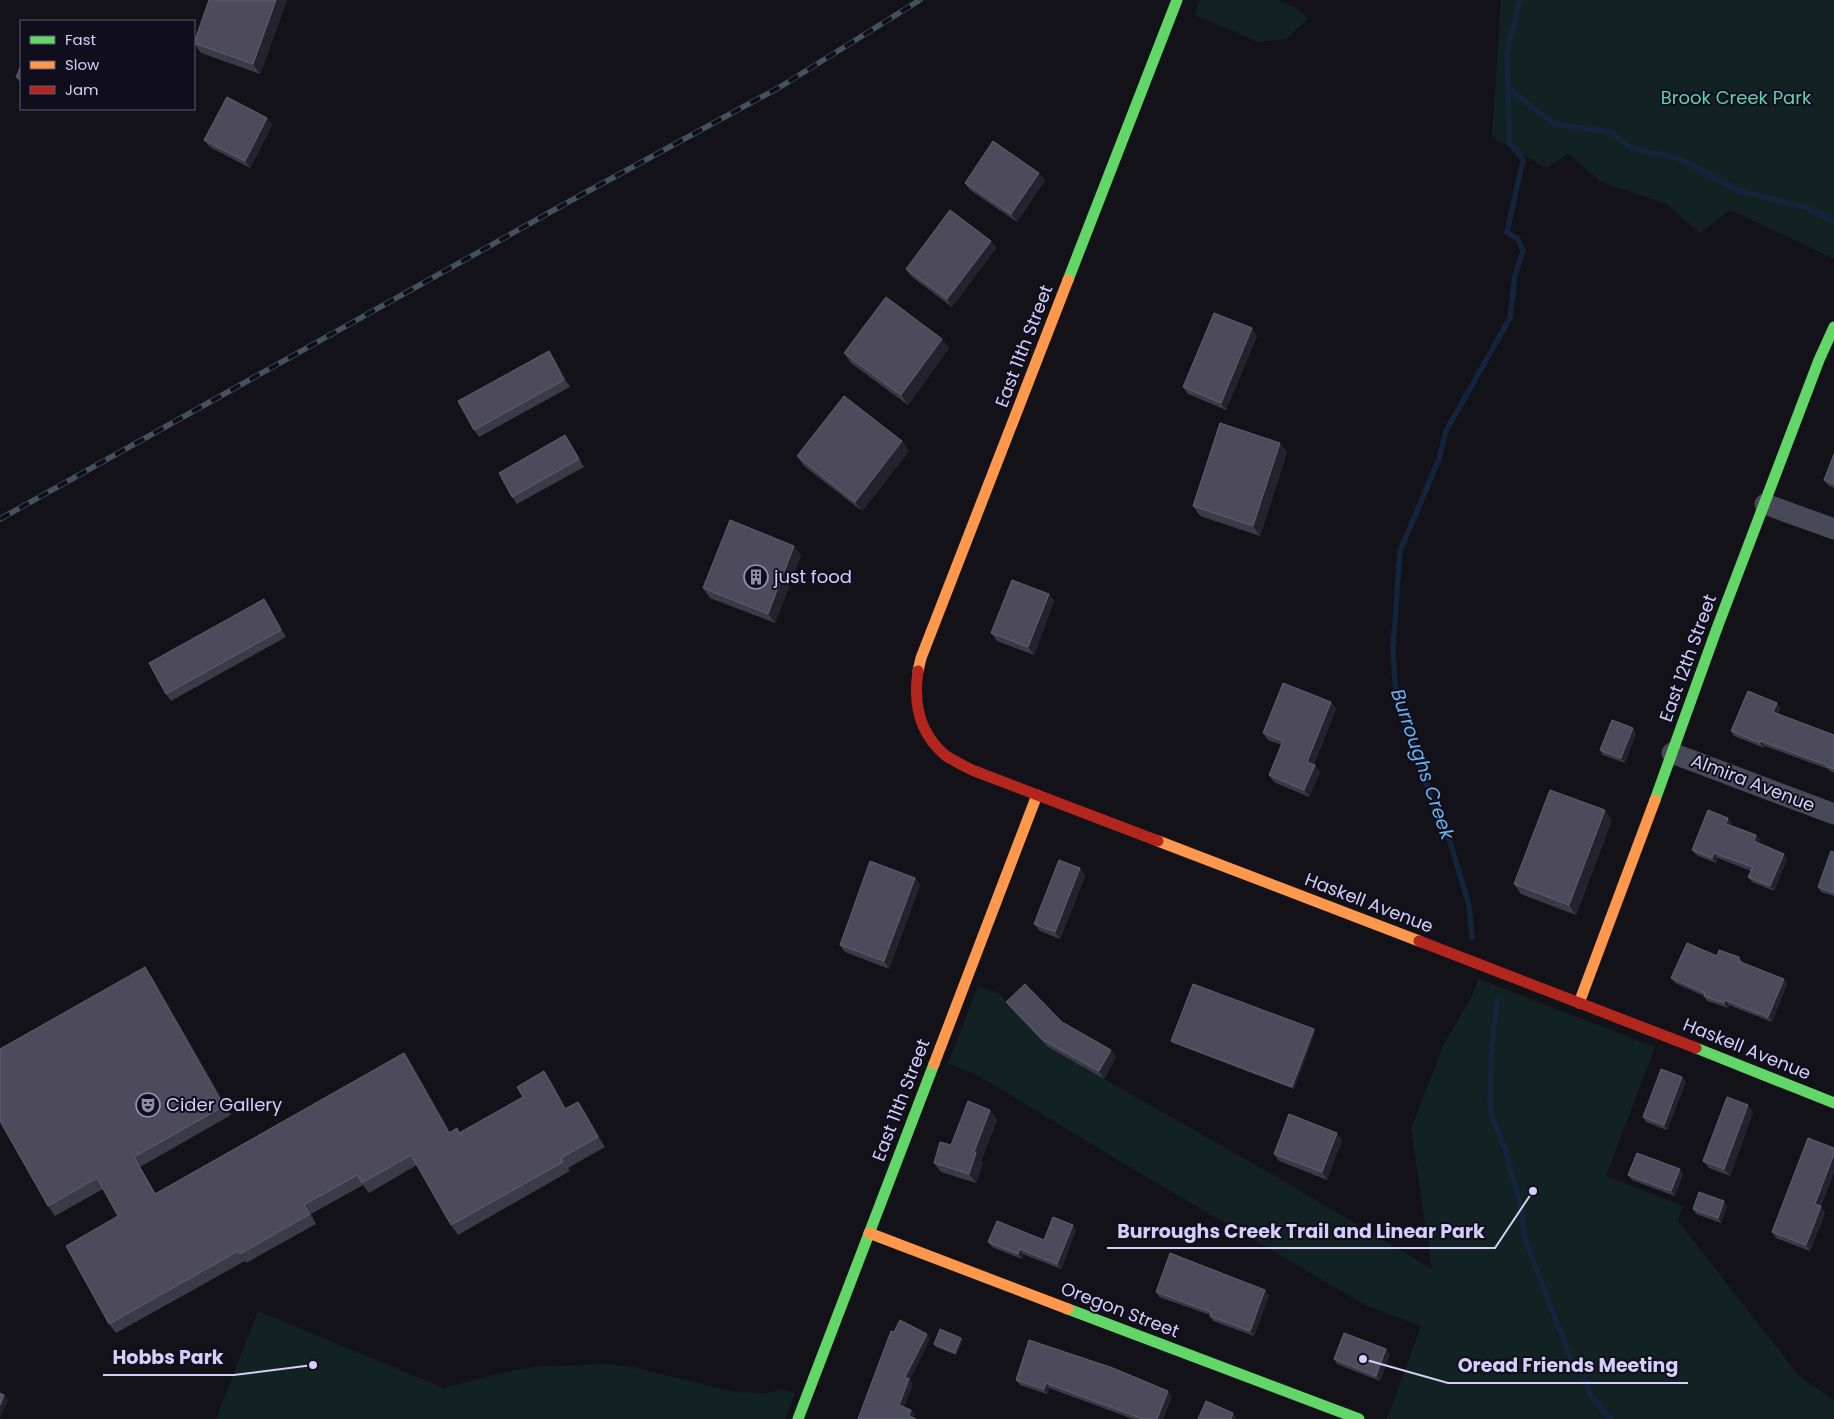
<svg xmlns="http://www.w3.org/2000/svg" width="1834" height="1419" font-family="Poppins,sans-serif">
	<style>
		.green { fill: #122222 }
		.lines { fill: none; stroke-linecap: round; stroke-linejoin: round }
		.stream { stroke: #14243c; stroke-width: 5.5 }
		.street { stroke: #484859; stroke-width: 21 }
		.fast { stroke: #63d668; stroke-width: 11 }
		.slow { stroke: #ff974d; stroke-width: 11 }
		.jam { stroke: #b3261e; stroke-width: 11 }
		.rail-casing { stroke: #42535f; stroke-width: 5.5 }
		.rail { stroke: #100e1c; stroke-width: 4; stroke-dasharray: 11; stroke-linecap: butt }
		.wall { fill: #3b3a48 }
		.shaded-wall { fill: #24232d }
		.building { fill: #4c4a5b; stroke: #615f74 }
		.labels { text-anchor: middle; stroke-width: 4; stroke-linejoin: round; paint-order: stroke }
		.park-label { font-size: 18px; fill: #65cfb3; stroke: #100e1c }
		.street-label { font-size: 18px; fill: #d3cff9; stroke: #100e1c }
		.poi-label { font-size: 18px; fill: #d3cff9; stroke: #100e1c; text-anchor: start }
		.water-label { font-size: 19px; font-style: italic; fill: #6ab3ec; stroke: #100e1c }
		.leader { fill: none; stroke: #d3cff9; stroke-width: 2 }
		.callout-dot { fill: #d3cff9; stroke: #100e1c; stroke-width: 2 }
		.callout-label { font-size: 19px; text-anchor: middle; font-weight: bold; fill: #d3cff9; stroke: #100e1c; stroke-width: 4; stroke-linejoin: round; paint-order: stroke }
	</style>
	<rect width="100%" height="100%" fill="#121218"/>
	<g class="green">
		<polygon points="1200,0 1278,0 1298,9 1308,19 1286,39 1258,42 1195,15"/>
		<polygon points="1501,0 1834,0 1834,259 1730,210 1700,233 1666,204 1601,182 1568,154 1546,168 1492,137"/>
		<polygon points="1479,979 1655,1047 1606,1176 1683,1206 1678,1221 1799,1376 1834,1400 1834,1419 1387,1419 1421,1326 1365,1305 1121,1162 994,1085 972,1073 948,1063 978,986 998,993 1048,1047 1273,1175 1432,1269 1411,1129 1443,1046 1472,996"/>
		<polygon points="258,1311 444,1388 497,1374 533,1367 606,1364 632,1367 736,1392 767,1393 781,1389 795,1393 785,1419 216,1419"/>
	</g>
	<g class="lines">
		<g class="stream">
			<polyline points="1508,88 1554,124 1610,132 1633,149 1678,158 1738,190 1807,208 1834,221"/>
			<polyline points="1472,937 1469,905 1447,832 1433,803 1405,720 1395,684 1393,649 1400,551 1439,459 1446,431 1510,318 1515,275 1523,251 1518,239 1507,232 1523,160 1510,143 1508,88 1507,53 1520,0"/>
			<polyline points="1497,1000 1491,1058 1490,1111 1506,1152 1520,1203 1525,1239 1573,1365 1584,1377 1590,1394 1607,1416 1611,1419"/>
		</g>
		<g class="street">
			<polyline points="1765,504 1834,529"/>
			<polyline points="1672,753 1834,814"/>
		</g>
		<g class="fast">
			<polyline points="1068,280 1177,0"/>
			<polyline points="1655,800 1717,628 1819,360 1834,327"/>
			<polyline points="1696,1048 1834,1103"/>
			<polyline points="1068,1309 1359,1419"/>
			<polyline points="798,1419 934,1064"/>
		</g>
		<g class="slow">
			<polyline points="918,671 921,658 1068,280"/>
			<polyline points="1158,841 1419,941"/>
			<polyline points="1579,1003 1655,800"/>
			<polyline points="934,1064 1037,795"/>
			<polyline points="869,1233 1068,1309"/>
		</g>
		<g class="jam">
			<path d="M 918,671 C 913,704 919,733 945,755 C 953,761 963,765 972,770 L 1158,841"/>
			<polyline points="1419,941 1696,1048"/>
		</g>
		<g class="rail-casing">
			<polyline id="rail" points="0,519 581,195 780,87 920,0"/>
		</g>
		<use href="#rail" class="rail"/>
	</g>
	<g class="wall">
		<polygon points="209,0 287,0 260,74 201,53 194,43"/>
		<polygon points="21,66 21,83 20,82 16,77"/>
		<polygon points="267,118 272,125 250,168 210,147 204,140"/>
		<polygon points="1045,180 1017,222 970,190 965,183"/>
		<polygon points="991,241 996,248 952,307 911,276 906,269"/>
		<polygon points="1257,336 1226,410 1188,394 1183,387"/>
		<polygon points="949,348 908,405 851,363 844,353"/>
		<polygon points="549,351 554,358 570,387 479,437 474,430"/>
		<polygon points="565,435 570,443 584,467 517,504 512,497"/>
		<polygon points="909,451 862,511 804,466 797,456"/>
		<polygon points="1287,452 1260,536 1200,516 1193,506"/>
		<polygon points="1834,454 1834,488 1828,485 1824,480"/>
		<polygon points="801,555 775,623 710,598 703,588"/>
		<polygon points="1049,594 1054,601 1034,655 997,641 991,633"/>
		<polygon points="264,599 269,606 286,637 171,701 166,694"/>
		<polygon points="1331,702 1336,709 1314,764 1315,765 1320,772 1309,797 1274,782 1269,775 1282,745 1268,740 1263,733"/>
		<polygon points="1777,703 1780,708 1778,714 1834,735 1834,773 1830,771 1828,769 1765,746 1764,748 1734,736 1731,731"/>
		<polygon points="1636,733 1625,763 1603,755 1600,750"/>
		<polygon points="1612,820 1576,915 1521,894 1514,884"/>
		<polygon points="1732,823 1731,825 1756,835 1760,840 1758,843 1787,859 1774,891 1752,882 1748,877 1751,871 1718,858 1716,863 1696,855 1692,850"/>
		<polygon points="1834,852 1834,896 1821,892 1818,887"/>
		<polygon points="1080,868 1085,876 1060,939 1040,931 1034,924"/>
		<polygon points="915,878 920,885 889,969 845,952 840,945"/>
		<polygon points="1717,956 1739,957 1743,963 1784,979 1787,984 1772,1022 1729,1005 1728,1008 1707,1001 1704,996 1675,983 1671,978"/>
		<polygon points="152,977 231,1115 140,1167 156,1194 404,1053 411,1063 450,1132 457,1128 460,1133 551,1081 566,1109 578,1102 585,1112 605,1147 568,1168 570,1171 458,1235 451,1225 417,1165 369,1193 363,1185 311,1214 316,1224 246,1263 245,1261 116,1333 109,1324 118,1216 103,1189 55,1216 48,1206"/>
		<polygon points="1006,1002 1116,1057 1104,1079 1048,1047 1012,1009"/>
		<polygon points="1314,1029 1315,1032 1294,1089 1173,1043 1171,1041"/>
		<polygon points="1682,1077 1686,1082 1667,1130 1646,1122 1643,1117"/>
		<polygon points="990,1110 997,1120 981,1161 983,1163 976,1183 941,1172 934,1163 951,1145"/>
		<polygon points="1753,1112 1730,1176 1709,1168 1703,1161"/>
		<polygon points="1342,1140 1327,1180 1279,1161 1274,1154"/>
		<polygon points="1834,1148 1834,1172 1821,1206 1825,1213 1810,1251 1776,1238 1772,1232"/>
		<polygon points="1683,1174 1675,1196 1632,1180 1628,1175"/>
		<polygon points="1727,1206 1721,1223 1696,1214 1693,1209"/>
		<polygon points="1076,1230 1061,1269 1023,1254 1022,1259 992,1247 988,1242 1044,1240"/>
		<polygon points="1156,1292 1269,1295 1254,1336 1213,1321 1210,1316 1210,1315 1159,1297"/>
		<polygon points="963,1340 956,1355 936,1347 934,1344"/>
		<polygon points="1390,1354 1380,1381 1337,1364 1334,1359"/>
		<polygon points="1016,1380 1172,1396 1163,1419 1133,1419 1049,1388 1047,1394 1020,1385"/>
	</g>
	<g class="shaded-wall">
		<polygon points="276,0 287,0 260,74 253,64"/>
		<polygon points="267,118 272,125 250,168 245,161"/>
		<polygon points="1039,173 1045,180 1017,222 1011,214"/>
		<polygon points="991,241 996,248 952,307 947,299"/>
		<polygon points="1252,328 1257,336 1226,410 1221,403"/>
		<polygon points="942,339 949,348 908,405 901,395"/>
		<polygon points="549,351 554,358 570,387 564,380"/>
		<polygon points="902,441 909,451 862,511 855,502"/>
		<polygon points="1280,443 1287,452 1260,536 1253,526"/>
		<polygon points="794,546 801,555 775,623 768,614"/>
		<polygon points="1049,594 1054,601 1034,655 1028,647"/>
		<polygon points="264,599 269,606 286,637 281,630"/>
		<polygon points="1331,702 1336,709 1312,768 1307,762"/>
		<polygon points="1777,703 1780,708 1776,717 1773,712"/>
		<polygon points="1633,728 1636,733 1625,763 1621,758"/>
		<polygon points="1761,741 1765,746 1764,748 1760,743"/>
		<polygon points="1315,765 1320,772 1309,797 1304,790"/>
		<polygon points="1605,810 1612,820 1576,915 1569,905"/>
		<polygon points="1728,818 1732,823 1730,829 1726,824"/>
		<polygon points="1756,835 1760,840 1757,846 1754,841"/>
		<polygon points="1714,853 1718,858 1716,863 1712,858"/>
		<polygon points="1784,854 1787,859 1774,891 1770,886"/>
		<polygon points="1080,868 1085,876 1060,939 1055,932"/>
		<polygon points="915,878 920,885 889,969 884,961"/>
		<polygon points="145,967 152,977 231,1115 224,1106"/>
		<polygon points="1784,979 1787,984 1772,1022 1768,1017"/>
		<polygon points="1725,1000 1729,1005 1728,1008 1724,1003"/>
		<polygon points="1314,1029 1315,1032 1294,1089 1292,1087"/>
		<polygon points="1111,1050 1116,1057 1104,1079 1099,1071"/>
		<polygon points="404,1053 411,1063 456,1142 449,1133"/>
		<polygon points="544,1071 551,1081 572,1119 565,1109"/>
		<polygon points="1682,1077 1686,1082 1667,1130 1664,1125"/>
		<polygon points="578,1102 585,1112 605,1147 598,1137"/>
		<polygon points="1748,1105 1753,1112 1730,1176 1724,1169"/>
		<polygon points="990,1110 997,1120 981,1161 983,1163 976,1183 969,1174 974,1152"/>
		<polygon points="1337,1133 1342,1140 1327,1180 1322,1172"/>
		<polygon points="1834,1154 1834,1172 1819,1210 1815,1204"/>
		<polygon points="1680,1169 1683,1174 1675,1196 1671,1191"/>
		<polygon points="1724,1201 1727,1206 1721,1223 1718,1218"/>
		<polygon points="304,1205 311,1214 316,1224 310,1214"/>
		<polygon points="1821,1206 1825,1213 1810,1251 1806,1245"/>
		<polygon points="1073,1225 1076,1230 1061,1269 1057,1264"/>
		<polygon points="1020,1249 1023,1254 1022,1259 1018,1254"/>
		<polygon points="1265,1290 1269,1295 1254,1336 1250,1331"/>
		<polygon points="927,1334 930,1339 910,1380 913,1384 903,1410 899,1405 905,1377"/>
		<polygon points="961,1338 963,1340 956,1355 955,1353"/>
		<polygon points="1386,1349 1390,1354 1380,1381 1376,1376"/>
		<polygon points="1046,1383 1049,1388 1047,1394 1044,1389"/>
		<polygon points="1168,1391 1172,1396 1163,1419 1157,1419"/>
		<polygon points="4,1395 8,1400 0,1418 0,1405"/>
		<polygon points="911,1410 915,1415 913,1419 909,1416"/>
		<polygon points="1233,1413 1237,1418 1236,1419 1231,1419"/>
	</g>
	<g class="building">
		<polygon points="209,0 276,0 253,64 194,43"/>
		<polygon points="21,66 21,79 16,77"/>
		<polygon points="227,97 267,118 245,161 204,140"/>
		<polygon points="993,141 1039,173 1011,214 965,183"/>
		<polygon points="950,210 991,241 947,299 906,269"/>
		<polygon points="886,297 942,339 901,395 844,353"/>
		<polygon points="1214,313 1252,328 1221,403 1183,387"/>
		<polygon points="549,351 564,380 474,430 458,401"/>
		<polygon points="844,396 902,441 855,502 797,456"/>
		<polygon points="1220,423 1280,443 1253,526 1193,506"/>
		<polygon points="565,435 579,459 512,497 499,473"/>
		<polygon points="1834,454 1834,484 1824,480"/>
		<polygon points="730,520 794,546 768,614 703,588"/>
		<polygon points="1012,580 1049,594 1028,647 991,633"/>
		<polygon points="264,599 281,630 166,694 149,663"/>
		<polygon points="1283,683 1331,702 1307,762 1315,765 1304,790 1269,775 1283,741 1263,733"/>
		<polygon points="1748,691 1777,703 1773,712 1834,735 1834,769 1826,766 1827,765 1761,741 1760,743 1731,731"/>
		<polygon points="1612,720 1633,728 1621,758 1600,750"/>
		<polygon points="1550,790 1605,810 1569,905 1514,884"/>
		<polygon points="1708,810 1728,818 1726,824 1756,835 1754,841 1784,854 1770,886 1748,877 1753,867 1714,853 1712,858 1692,850"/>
		<polygon points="1831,851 1834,852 1834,893 1818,887"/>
		<polygon points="1059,860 1080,868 1055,932 1034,924"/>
		<polygon points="870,861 915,878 884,961 840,945"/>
		<polygon points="1687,943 1717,956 1719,950 1739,957 1738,961 1784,979 1768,1017 1725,1000 1724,1003 1704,996 1705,993 1671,978"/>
		<polygon points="145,967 224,1106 134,1157 155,1194 404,1053 449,1133 457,1128 459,1133 523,1097 517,1087 544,1071 565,1109 578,1102 598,1137 561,1158 563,1162 451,1225 411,1155 362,1183 357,1175 304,1205 310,1214 240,1254 238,1251 109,1324 66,1246 118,1216 97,1178 48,1206 0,1121 0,1049"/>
		<polygon points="1025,984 1062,1022 1111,1050 1099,1071 1043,1040 1006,1002"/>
		<polygon points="1193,984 1314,1029 1292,1087 1171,1041"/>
		<polygon points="1661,1069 1682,1077 1664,1125 1643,1117"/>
		<polygon points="1727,1097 1748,1105 1724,1169 1703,1161"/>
		<polygon points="968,1101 990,1110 974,1152 976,1153 969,1174 934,1163 940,1142 951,1145"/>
		<polygon points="1289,1114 1337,1133 1322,1172 1274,1154"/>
		<polygon points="1808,1138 1834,1148 1834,1154 1815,1204 1821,1206 1806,1245 1772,1232"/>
		<polygon points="1637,1153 1680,1169 1671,1191 1628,1175"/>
		<polygon points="1699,1192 1724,1201 1718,1218 1693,1209"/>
		<polygon points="1053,1217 1073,1225 1057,1264 1020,1249 1018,1254 988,1242 997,1221 1044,1240"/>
		<polygon points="1170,1253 1265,1290 1250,1331 1210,1316 1211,1312 1156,1292"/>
		<polygon points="900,1320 927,1334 905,1377 909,1379 899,1405 911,1410 909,1416 916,1419 858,1419 891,1331 894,1332"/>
		<polygon points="940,1329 961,1338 955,1353 934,1344"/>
		<polygon points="1344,1333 1386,1349 1376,1376 1334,1359"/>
		<polygon points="1029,1340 1113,1368 1168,1391 1157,1419 1143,1419 1046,1383 1044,1389 1016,1380"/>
		<polygon points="0,1393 4,1395 0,1405"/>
		<polygon points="1206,1401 1233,1413 1231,1419 1198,1419"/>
	</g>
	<defs>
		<g id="building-ring" transform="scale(1.25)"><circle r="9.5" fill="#100e1c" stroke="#8f8daa" stroke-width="1.5"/><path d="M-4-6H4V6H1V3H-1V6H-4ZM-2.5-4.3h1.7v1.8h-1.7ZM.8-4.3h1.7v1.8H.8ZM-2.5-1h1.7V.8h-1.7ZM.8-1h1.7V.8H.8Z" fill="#8f8daa"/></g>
		<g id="theatre-ring" transform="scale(1.25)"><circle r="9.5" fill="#100e1c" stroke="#8f8daa" stroke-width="1.5"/><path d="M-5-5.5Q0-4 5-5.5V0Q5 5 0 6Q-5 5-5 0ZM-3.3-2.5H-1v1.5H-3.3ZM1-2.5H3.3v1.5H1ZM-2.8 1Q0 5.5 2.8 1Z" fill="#8f8daa"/></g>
	</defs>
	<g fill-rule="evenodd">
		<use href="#building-ring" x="756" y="577"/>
		<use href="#theatre-ring" x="148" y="1105"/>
	</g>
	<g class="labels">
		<g class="park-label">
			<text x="1736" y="104">Brook Creek Park</text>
		</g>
		<g class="street-label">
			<text transform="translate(1024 346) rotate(-69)" y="6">East 11th Street</text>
			<text transform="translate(1688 658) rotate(-70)" y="6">East 12th Street</text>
			<text transform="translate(1753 783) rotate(21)" y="6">Almira Avenue</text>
			<text transform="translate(1369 903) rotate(21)" y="6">Haskell Avenue</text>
			<text transform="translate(1747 1049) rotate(22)" y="6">Haskell Avenue</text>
			<text transform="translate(901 1100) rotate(-69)" y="6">East 11th Street</text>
			<text transform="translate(1120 1310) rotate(21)" y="6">Oregon Street</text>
		</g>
		<g class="poi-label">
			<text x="774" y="583">just food</text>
			<text x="166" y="1111">Cider Gallery</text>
		</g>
		<g class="water-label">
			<text transform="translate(1423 764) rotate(71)" y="7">Burroughs Creek</text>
		</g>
	</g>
	<path class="leader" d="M1533 1191L1495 1248H1107M313 1365L234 1375H103M1363 1359L1448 1383H1688"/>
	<g class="callout-dot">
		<circle cx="1533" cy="1191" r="5"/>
		<circle cx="313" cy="1365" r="5"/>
		<circle cx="1363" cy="1359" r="5"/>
	</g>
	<g class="callout-label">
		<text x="1301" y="1238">Burroughs Creek Trail and Linear Park</text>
		<text x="168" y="1364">Hobbs Park</text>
		<text x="1568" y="1372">Oread Friends Meeting</text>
	</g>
	<rect x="20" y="20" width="175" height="90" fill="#100e1c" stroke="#5e5b74"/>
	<rect x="30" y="36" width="25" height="8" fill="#63d668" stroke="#5e5b74"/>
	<text x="65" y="45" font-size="15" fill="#d3cff9">Fast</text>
	<rect x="30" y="61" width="25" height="8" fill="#ff974d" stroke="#5e5b74"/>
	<text x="65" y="70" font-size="15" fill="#d3cff9">Slow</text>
	<rect x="30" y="86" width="25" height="8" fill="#b3261e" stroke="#5e5b74"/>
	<text x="65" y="95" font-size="15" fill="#d3cff9">Jam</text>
</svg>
